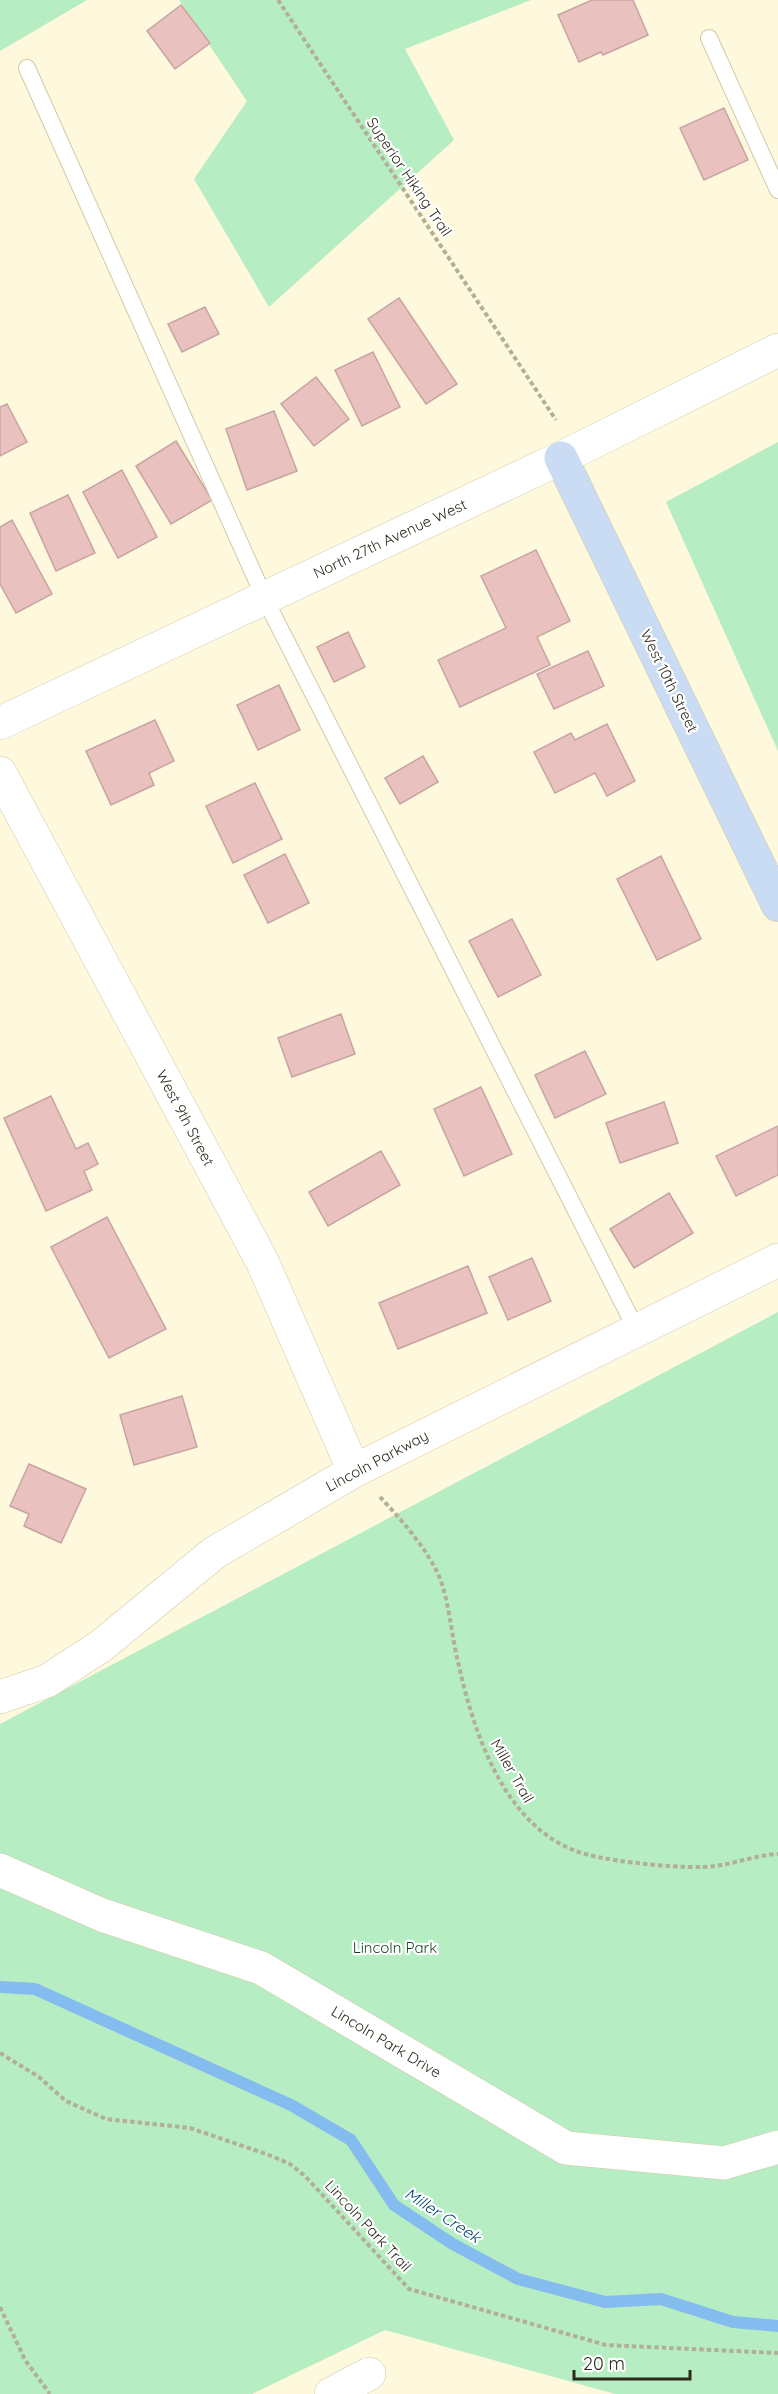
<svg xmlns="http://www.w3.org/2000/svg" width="778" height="2394" font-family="Quicksand,sans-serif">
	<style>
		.green { fill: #b7edc3 }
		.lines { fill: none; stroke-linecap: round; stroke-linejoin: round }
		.stream { stroke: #84bcef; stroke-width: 12 }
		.building { fill: #e9c2c0; stroke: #c9a3a2; stroke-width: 1.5 }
		.lane-casing { stroke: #d1caa9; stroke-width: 18 }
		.street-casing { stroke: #d1caa9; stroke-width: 34 }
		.secondary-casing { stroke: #d1caa9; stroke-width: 34 }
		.path { stroke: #b3ae98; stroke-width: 4; stroke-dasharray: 4.5 3; stroke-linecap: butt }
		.lane { stroke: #fff; stroke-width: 16 }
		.street { stroke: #fff; stroke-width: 33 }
		.secondary { stroke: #cadcf4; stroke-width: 33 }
		.labels { text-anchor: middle; stroke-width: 4.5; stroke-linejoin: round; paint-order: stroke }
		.street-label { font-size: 15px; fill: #2d2a1d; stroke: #fff }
		.park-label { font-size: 15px; fill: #0f3f20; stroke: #fff }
		.water-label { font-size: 16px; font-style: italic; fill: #024574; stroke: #fff }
	</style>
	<rect width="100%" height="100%" fill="#fef8dd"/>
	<g class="green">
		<polygon points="0,0 87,0 0,51"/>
		<polygon points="179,0 531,0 405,49 454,140 269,307 194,179 247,101"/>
		<polygon points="778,442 778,751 666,502"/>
		<polygon points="778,1312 778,2394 615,2394 385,2330 252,2394 0,2394 0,1724"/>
	</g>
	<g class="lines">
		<polyline class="stream" points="0,1987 35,1989 291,2105 351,2140 394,2205 451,2243 518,2279 605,2302 661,2299 733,2322 778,2326"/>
	</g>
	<g class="building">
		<polygon points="592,0 633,0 648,35 603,55 601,52 579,62 558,15"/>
		<polygon points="181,5 210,43 175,69 147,31"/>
		<polygon points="724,108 748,160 704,180 680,128"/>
		<polygon points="399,298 457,384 426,404 368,319"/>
		<polygon points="205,307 219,334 182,352 168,324"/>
		<polygon points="373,352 400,407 362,426 335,370"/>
		<polygon points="316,377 349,419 314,446 281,404"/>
		<polygon points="7,404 27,442 0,456 0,407"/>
		<polygon points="274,411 297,471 247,490 226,429"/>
		<polygon points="176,441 212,500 171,524 136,466"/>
		<polygon points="122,470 157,537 118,558 83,492"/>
		<polygon points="68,495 95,553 56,571 30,513"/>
		<polygon points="12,520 52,594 16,613 0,584 0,527"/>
		<polygon points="536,550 570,621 537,637 550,665 460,707 438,660 506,628 481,576"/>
		<polygon points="348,632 365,667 334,682 317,647"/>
		<polygon points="588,651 604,686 554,709 537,674"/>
		<polygon points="279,685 300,730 258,750 237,705"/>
		<polygon points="155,720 174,761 149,773 154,785 111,805 86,751"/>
		<polygon points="607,724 635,781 607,796 595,773 555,793 534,752 571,733 575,740"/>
		<polygon points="423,756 438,782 400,804 385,778"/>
		<polygon points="255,783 282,839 233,863 206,806"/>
		<polygon points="285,854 309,903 268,923 244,875"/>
		<polygon points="661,856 701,939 657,960 617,879"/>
		<polygon points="512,919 541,975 498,997 469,941"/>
		<polygon points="341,1014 355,1054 292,1077 278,1038"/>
		<polygon points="585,1051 606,1094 555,1118 535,1075"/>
		<polygon points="481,1087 512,1154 464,1176 434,1109"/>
		<polygon points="51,1096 76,1149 88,1143 98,1164 84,1171 92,1190 46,1211 4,1118"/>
		<polygon points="664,1102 678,1143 620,1163 606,1123"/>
		<polygon points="778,1126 778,1175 736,1196 716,1156"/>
		<polygon points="381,1151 400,1185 328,1226 309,1192"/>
		<polygon points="669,1193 693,1233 634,1268 610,1229"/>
		<polygon points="107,1217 166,1329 109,1358 51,1247"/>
		<polygon points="532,1258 551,1301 508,1320 489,1277"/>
		<polygon points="468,1266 487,1313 398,1349 379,1303"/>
		<polygon points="182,1396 197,1447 134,1465 120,1415"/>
		<polygon points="29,1464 86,1489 61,1543 24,1526 29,1514 10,1506"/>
	</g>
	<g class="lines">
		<g class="lane-casing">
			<g id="lane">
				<polyline points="709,38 778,190"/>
				<polyline points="27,68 265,599 637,1331"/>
			</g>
		</g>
		<g class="street-casing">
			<g id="street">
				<polyline points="0,723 561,458 778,350"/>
				<polyline points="0,773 262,1261 354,1471"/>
				<polyline points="0,1697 47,1681 101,1646 214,1553 354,1471 778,1260"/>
				<polyline points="0,1870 102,1915 261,1968 566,2148 724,2163 778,2147"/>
				<polyline points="331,2394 369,2374"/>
			</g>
		</g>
		<g class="secondary-casing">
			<polyline id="secondary" points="561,458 778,905"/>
		</g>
		<g class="path">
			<polyline points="278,0 556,420"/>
			<path d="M 380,1497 C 401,1519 430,1552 441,1581 C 450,1608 452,1639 459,1666 C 475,1738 508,1835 589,1855 C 615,1862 689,1870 715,1866 C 737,1863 757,1855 778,1854"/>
			<polyline points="0,2053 39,2077 66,2101 106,2119 190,2128 269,2155 290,2164 305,2176 409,2289 606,2345 778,2353"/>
			<polyline points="0,2307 25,2360 50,2394"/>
		</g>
		<use href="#lane" class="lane"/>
		<use href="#street" class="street"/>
		<use href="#secondary" class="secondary"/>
	</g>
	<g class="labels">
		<g class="street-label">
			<text transform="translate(409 177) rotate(56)" y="5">Superior Hiking Trail</text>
			<text transform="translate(390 539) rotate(-25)" y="5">North 27th Avenue West</text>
			<text transform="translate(669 681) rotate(64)" y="5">West 10th Street</text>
			<text transform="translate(185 1118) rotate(62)" y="5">West 9th Street</text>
			<text transform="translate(377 1461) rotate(-28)" y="5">Lincoln Parkway</text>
			<text transform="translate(512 1771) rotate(60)" y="5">Miller Trail</text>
			<text transform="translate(386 2042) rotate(31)" y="5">Lincoln Park Drive</text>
			<text transform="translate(368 2226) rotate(47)" y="5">Lincoln Park Trail</text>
		</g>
		<g class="park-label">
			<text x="395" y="1953">Lincoln Park</text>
		</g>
		<g class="water-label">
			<text transform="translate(443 2215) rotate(33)" y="6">Miller Creek</text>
		</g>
	</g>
	<path d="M574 2370v9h116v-9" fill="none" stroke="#2d2a1d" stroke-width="3"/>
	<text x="583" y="2370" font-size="18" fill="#2d2a1d" stroke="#ffffff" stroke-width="4.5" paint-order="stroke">20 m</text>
</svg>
